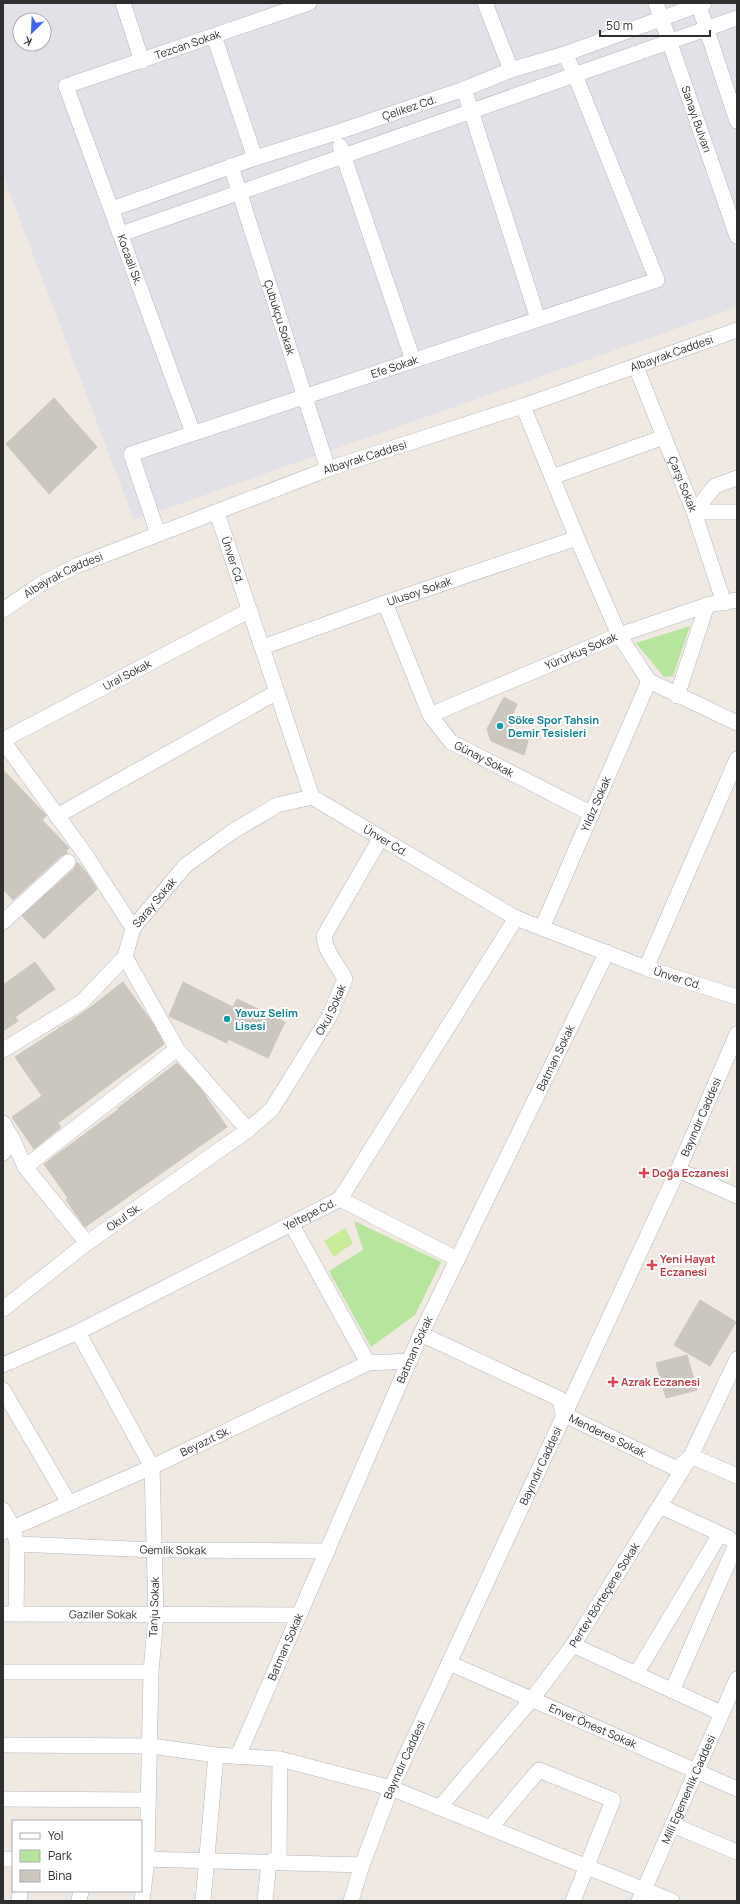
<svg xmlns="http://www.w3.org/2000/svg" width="740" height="1904" font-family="Manrope,sans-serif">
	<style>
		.industrial { fill: #e3e1e8; fill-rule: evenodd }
		.green { fill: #b6e59e }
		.pitch { fill: #c9ec9a }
		.building { fill: #cbc7bf; stroke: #cbc5ba }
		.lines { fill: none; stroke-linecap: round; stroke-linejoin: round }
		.minor-casing { stroke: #b4b7c1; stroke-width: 16 }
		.minor { stroke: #fff; stroke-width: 15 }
		.culture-dot { fill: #0f9aa8; stroke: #fff; stroke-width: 1.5 }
		.health-dot { fill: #e0444e; stroke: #fff; stroke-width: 1.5 }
		.labels { text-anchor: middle; stroke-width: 4; stroke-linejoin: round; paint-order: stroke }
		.street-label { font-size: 11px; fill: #2e2e2e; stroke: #fff }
		.culture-label { font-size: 11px; font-weight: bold; fill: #0d838f; stroke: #fff; text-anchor: start }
		.health-label { font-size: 11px; font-weight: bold; fill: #be3a42; stroke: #fff; text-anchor: start }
	</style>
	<rect width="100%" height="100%" fill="#efe9e1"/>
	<path class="industrial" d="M 3,3 L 737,3 L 737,307 L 134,520 L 3,175 ZM 20,20 L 44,20 L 44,44 L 20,44 Z"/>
	<g class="green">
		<polygon points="690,626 673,676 664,677 636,643"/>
		<polygon points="354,1221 441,1262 415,1315 371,1347 329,1271 363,1250"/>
	</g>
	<polygon class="pitch" points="345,1228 353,1243 334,1257 324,1241"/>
	<g class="building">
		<polygon points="54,398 97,447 49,494 6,444"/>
		<polygon points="504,697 517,704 509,723 514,733 528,741 524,755 491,741 487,729"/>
		<polygon points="3,770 45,814 46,816 42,820 69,848 66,851 68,853 62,855 13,900 3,889"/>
		<polygon points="77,862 86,872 97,889 44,939 22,916 74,869"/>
		<polygon points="35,962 55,989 15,1017 18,1021 3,1031 3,985"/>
		<polygon points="123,982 152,1022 164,1044 58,1123 61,1127 34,1149 12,1117 42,1096 15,1057 87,1010"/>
		<polygon points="183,982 233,1007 237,999 285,1022 268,1058 228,1039 227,1043 169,1016"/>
		<polygon points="177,1063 200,1088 227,1127 85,1227 66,1200 68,1198 44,1164 119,1109 118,1108"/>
		<polygon points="700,1300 736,1322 710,1366 674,1345"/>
		<polygon points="687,1355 697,1390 666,1398 656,1363"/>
	</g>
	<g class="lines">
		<g class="minor-casing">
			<g id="minor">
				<polyline points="123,3 142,61"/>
				<polyline points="485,3 511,70"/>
				<path id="s1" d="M 656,3 L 737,236"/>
				<polyline points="698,3 737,121"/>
				<polyline points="214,36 255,158"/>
				<polyline points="464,89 538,319"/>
				<polyline points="340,146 413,360"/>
				<path id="s2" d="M 231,166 L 328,469"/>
				<path id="s3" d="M 112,209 L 255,158 L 335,133 L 464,89 L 511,70 L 565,54 L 704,3"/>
				<polyline points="121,234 737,18"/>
				<path id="s4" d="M 636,367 L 694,512 L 724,603"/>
				<polyline points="523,406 577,538 619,635 649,681 737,723"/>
				<path id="s5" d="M 193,433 L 66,86 L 309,3"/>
				<polyline points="552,477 664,437"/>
				<polyline points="694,512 715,486 737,478"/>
				<polyline points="694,512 737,512"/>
				<path id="s6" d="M 217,513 L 312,797 L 516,918 L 646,968 L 737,997"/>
				<path id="s7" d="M 158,534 L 131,454 L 657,280 L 575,75 L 565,54"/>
				<path id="s8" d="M 385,603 L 430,715 L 451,742 L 592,814"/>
				<path id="s9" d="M 3,610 L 41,584 L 78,565 L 328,469 L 523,406 L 737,330"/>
				<path id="s10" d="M 263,647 L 385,603 L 577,538"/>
				<polyline points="677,696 707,605"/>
				<path id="s11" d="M 430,715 L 619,635 L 707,605 L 737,600"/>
				<path id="s12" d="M 3,740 L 250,610"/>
				<polyline points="3,741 85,854 133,928"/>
				<polyline points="57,816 277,692"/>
				<polyline points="3,922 68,862"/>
				<path id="s13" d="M 542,928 L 649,681"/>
				<polyline points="125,957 177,1049 248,1130"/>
				<polyline points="646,968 737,759"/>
				<path id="s14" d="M 3,1050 L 82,1002 L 125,957 L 133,928 L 186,865 L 232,832 L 277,805 L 312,797"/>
				<polyline points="3,1123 13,1140 25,1167 87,1243"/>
				<polyline points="3,1153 13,1140"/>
				<polyline points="25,1167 177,1049"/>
				<polyline points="678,1170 737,1196"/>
				<polyline points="340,1199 457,1259"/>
				<polyline points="292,1225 368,1363"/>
				<path id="s15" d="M 3,1309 L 87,1243 L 248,1130 L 272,1109 L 329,1017 L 345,979 C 338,965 325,952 324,936 L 380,839"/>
				<polyline points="78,1332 152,1467 156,1615 151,1672 147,1859 142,1901"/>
				<path id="s16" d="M 421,1334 L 560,1399 L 563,1414 L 677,1469 L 691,1456 L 737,1476"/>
				<path id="s17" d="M 3,1365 L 78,1332 L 340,1199 L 516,918"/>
				<polyline points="3,1390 69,1503"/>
				<polyline points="660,1506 729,1538"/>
				<polyline points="3,1510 13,1527 17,1544 16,1614"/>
				<path id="s18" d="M 3,1532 L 152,1467 L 368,1363 L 410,1361"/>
				<path id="s19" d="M 17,1544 L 155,1550 L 328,1551"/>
				<path id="s20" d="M 3,1614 L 299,1615"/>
				<polyline points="573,1645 721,1713"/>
				<path id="s21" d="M 449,1663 L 737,1789"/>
				<polyline points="3,1672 151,1672"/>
				<polyline points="636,1674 720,1534"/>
				<polyline points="672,1691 737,1542"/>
				<polyline points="3,1745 151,1746 216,1755 280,1759 391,1788 672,1901"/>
				<path id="s22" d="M 238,1756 L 421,1334 L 607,952"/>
				<polyline points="3,1799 148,1800"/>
				<path id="s23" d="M 439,1808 L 532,1699 L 573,1645 L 691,1456 L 737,1359"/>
				<polyline points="673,1825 737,1852"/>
				<polyline points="490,1828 539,1770 613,1800 573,1901"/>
				<polyline points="3,1859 13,1859"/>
				<polyline points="141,1859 362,1865"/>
				<polyline points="19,1901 20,1891"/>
				<polyline points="79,1901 81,1891"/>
				<polyline points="203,1901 216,1755"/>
				<polyline points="265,1901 269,1863 279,1857 280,1759"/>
				<path id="s24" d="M 351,1901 L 362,1865 L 391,1788 L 678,1170 L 737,1034"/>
				<path id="s25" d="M 639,1901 L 737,1679"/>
			</g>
		</g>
		<use href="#minor" class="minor"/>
	</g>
	<g class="culture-dot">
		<circle cx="500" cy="726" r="4"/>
		<circle cx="227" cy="1019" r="4"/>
	</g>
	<g class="health-dot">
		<path d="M642 1167h4v4h4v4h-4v4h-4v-4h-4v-4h4z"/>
		<path d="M650 1259h4v4h4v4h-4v4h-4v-4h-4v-4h4z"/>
		<path d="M611 1376h4v4h4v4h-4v4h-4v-4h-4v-4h4z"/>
	</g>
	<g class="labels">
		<g class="street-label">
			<text dy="4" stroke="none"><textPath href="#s5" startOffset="498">Tezcan Sokak</textPath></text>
			<text dy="4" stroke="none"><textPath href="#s3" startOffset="314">Çelikez Cd.</textPath></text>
			<text dy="4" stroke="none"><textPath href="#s1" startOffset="123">Sanayi Bulvarı</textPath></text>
			<text transform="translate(130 260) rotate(70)" y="4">Kocaali Sk.</text>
			<text dy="4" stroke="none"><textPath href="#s2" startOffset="159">Çubukçu Sokak</textPath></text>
			<text dy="4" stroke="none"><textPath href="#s9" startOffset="718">Albayrak Caddesi</textPath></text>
			<text dy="4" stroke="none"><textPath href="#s7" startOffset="362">Efe Sokak</textPath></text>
			<text dy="4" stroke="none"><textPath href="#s9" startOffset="394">Albayrak Caddesi</textPath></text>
			<text dy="4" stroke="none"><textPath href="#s4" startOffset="126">Çarşı Sokak</textPath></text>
			<text dy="4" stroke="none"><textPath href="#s6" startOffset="50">Ünver Cd.</textPath></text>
			<text dy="4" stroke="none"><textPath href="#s9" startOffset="70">Albayrak Caddesi</textPath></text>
			<text dy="4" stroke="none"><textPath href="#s10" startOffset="166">Ulusoy Sokak</textPath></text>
			<text dy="4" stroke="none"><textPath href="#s11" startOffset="164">Yürürkuş Sokak</textPath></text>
			<text dy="4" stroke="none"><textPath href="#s12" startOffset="140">Ural Sokak</textPath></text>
			<text dy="4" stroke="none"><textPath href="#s8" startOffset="192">Günay Sokak</textPath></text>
			<text dy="4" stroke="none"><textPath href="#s13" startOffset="135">Yıldız Sokak</textPath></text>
			<text dy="4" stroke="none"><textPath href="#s6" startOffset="385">Ünver Cd.</textPath></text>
			<text dy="4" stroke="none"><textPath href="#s14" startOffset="218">Saray Sokak</textPath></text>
			<text dy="4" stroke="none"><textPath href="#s6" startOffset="709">Ünver Cd.</textPath></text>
			<text dy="4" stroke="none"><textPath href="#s15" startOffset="451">Okul Sokak</textPath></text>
			<text dy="4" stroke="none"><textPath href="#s22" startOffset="767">Batman Sokak</textPath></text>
			<text dy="4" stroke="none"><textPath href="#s24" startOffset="859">Bayındır Caddesi</textPath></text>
			<text dy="4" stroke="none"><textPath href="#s17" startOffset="342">Yeltepe Cd.</textPath></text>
			<text dy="4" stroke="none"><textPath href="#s15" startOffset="152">Okul Sk.</textPath></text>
			<text dy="4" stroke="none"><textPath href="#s22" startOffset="443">Batman Sokak</textPath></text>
			<text dy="4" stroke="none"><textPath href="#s16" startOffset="218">Menderes Sokak</textPath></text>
			<text dy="4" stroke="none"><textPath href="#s18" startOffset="222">Beyazıt Sk.</textPath></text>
			<text dy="4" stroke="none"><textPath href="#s24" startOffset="475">Bayındır Caddesi</textPath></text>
			<text dy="4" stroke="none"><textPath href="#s19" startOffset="156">Gemlik Sokak</textPath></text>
			<text dy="4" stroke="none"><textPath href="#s23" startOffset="270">Pertev Börteçene Sokak</textPath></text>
			<text transform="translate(154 1607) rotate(-88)" y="4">Tanju Sokak</text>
			<text dy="4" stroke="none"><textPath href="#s20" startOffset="100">Gaziler Sokak</textPath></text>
			<text dy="4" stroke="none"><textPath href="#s22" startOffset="119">Batman Sokak</textPath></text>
			<text dy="4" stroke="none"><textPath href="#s21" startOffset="157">Enver Önest Sokak</textPath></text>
			<text dy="4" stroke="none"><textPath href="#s24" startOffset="151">Bayındır Caddesi</textPath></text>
			<text dy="4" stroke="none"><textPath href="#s25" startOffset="122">Milli Egemenlik Caddesi</textPath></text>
		</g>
		<g class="culture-label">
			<text x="508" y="724">Söke Spor Tahsin<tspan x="508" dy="13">Demir Tesisleri</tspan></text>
			<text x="235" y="1017">Yavuz Selim<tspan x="235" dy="13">Lisesi</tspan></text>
		</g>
		<g class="health-label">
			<text x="652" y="1177">Doğa Eczanesi</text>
			<text x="660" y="1263">Yeni Hayat<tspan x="660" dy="13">Eczanesi</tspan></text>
			<text x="621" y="1386">Azrak Eczanesi</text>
		</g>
	</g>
	<rect width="740" height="1904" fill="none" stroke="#2e2e2e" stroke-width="8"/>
	<rect x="12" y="1820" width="130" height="72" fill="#ffffff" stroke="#ababab"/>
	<rect x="20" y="1833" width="20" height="6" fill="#ffffff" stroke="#ababab"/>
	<text x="48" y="1840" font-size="12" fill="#2e2e2e">Yol</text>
	<rect x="20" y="1850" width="20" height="12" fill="#b6e59e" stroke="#ababab"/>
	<text x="48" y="1860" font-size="12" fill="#2e2e2e">Park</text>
	<rect x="20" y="1870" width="20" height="12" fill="#cbc7bf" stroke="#ababab"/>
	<text x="48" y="1880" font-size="12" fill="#2e2e2e">Bina</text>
	<g transform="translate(32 32) rotate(204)"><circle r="19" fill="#ffffff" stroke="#ababab"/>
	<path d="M0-3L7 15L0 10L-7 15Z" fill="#4264fb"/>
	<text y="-6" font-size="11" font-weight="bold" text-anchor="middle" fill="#2e2e2e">K</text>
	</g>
	<path d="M600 30v6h110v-6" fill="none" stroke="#2e2e2e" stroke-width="2"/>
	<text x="606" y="30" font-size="12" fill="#2e2e2e" stroke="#ffffff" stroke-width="3" paint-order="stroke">50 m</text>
</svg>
